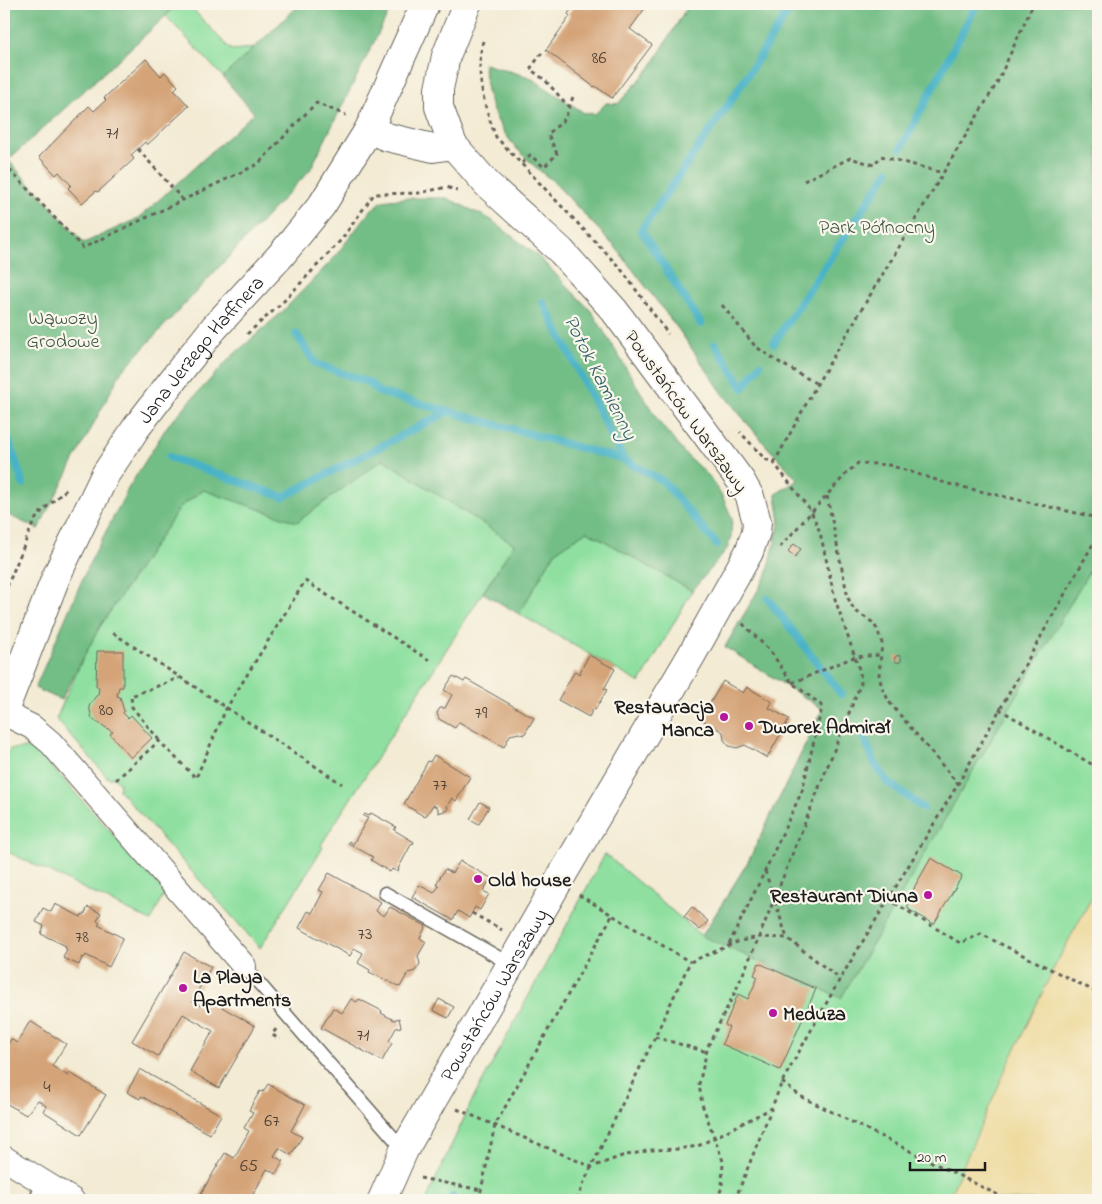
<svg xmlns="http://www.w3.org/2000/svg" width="1102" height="1204" font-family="'Indie Flower',sans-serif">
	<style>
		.green { fill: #8fe0a0; stroke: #567e5e }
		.forest { fill: #73be86; stroke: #486d51 }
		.sand { fill: #eeda9e; stroke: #857b5d }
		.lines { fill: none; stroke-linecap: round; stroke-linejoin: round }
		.stream { stroke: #48b3c6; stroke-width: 8 }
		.building { fill: #d4a377 }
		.service-casing { stroke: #67645c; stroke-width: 15 }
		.minor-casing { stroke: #67645c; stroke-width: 26 }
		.tertiary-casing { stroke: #67645c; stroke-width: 30 }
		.path { stroke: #67645c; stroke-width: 3; stroke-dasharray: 4 4; stroke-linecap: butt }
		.service { stroke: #fff; stroke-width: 12 }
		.minor { stroke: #fff; stroke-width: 24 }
		.tertiary { stroke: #fff; stroke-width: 28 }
		.poi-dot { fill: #b5179e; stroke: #fbf7ec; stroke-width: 2 }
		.labels { text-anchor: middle; stroke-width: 4.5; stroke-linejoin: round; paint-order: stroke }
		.number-label { font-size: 18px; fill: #4a3e33 }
		.park-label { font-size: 20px; fill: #3e5744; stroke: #fbf7ec }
		.street-label { font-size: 20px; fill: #1c1c1c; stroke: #fbf7ec }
		.poi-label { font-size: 20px; font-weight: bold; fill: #1c1c1c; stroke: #fbf7ec; text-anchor: start }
		.water-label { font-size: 21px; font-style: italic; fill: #306068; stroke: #fbf7ec }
	</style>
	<rect width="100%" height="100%" fill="#fbf7ec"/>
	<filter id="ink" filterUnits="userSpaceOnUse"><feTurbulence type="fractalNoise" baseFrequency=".02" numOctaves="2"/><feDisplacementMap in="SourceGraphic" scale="10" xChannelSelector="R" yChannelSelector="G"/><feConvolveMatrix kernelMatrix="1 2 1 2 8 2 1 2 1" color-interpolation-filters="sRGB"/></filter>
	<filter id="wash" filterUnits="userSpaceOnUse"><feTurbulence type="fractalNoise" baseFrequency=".0096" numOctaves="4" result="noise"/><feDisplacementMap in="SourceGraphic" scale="20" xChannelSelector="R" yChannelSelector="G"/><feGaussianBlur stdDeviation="1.12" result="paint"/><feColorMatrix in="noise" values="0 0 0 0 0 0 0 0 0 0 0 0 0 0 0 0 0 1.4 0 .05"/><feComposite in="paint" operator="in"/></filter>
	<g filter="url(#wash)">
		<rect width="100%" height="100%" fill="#f3ebd4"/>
		<g class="green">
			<polygon points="175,4 188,4 231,50 255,48 223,77 166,16"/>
			<path d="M 689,4 L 1098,4 L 1098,886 L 1055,966 L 948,1200 L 426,1200 L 472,1101 L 605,854 L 702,936 L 748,862 L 823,709 L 725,647 L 767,575 L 780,521 L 776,494 L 798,480 L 763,442 L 724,395 L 679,330 L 617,249 L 552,180 C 543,174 536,167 528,160 C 498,131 486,105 484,64 L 529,77 L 584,113 L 595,114 L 606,103 L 618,104 L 651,67 Z"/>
			<polygon points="383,459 514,544 321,845 323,847 260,948 119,790 120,784 115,778 108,778 56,719 80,665 99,628 180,507 203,490 297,522"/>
			<polygon points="587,531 692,591 640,683 519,614 555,552"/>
			<polygon points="28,748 41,755 165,892 151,921 4,850 4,757 10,749"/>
		</g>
		<g class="forest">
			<polygon points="4,4 175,4 166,16 8,160 84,243 139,218 254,113 223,77 296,8 298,4 393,4 310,170 121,372 38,529 4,513"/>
			<path d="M 689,4 L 1098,4 L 1098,556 L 841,998 L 702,936 L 748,862 L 823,709 L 725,647 L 767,575 L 780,521 L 776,494 L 798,480 L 763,442 L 724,395 L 679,330 L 617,249 L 552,180 C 543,174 536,167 528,160 C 498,131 486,105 484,64 L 529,77 L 584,113 L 595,114 L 606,103 L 618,104 L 651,67 Z"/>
			<polygon points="406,198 447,198 490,219 540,258 592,312 659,422 684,453 709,476 722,496 732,518 731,537 727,549 692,591 587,531 555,552 519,614 483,593 514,544 383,459 297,522 203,490 180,507 99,628 61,700 35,688 89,564 129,487 168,425 231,357 283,311 333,259 371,210 382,201"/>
		</g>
		<polygon class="sand" points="1098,886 1098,1200 948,1200 1005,1071 1055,966"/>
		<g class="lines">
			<g class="stream">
				<polyline points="901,148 977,4"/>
				<polyline points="543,302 624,460 663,481 717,545"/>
				<polyline points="701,324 641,230 730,102 788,12 795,4"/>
				<polyline points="296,334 316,364 370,383 378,392 624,460"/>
				<polyline points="774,343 888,171"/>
				<polyline points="715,344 743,388 760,365"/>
				<polyline points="5,429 23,484"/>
				<polyline points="169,457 283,497 449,411"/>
				<polyline points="768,599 841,694"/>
				<polyline points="861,730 875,764 887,782 923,808"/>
				<polyline points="452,1200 452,1197"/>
			</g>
		</g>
		<g id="blocks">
			<g class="building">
				<polygon points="575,4 648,4 630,29 652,45 612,98 595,86 594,87 546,50 570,16 568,14"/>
				<polygon points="146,59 161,76 165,72 178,86 174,90 189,106 147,145 145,142 131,155 134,159 98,192 96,191 82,203 68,188 71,185 59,172 56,175 39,157 89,106 94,111 106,100 104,98"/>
				<polygon points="794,544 801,549 795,557 788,551"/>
				<polygon points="97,651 123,651 123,687 119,687 117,696 120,697 124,711 123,713 128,718 131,715 152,738 131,758 110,734 113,732 92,719 89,706 96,696 98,695 99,687 96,687"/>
				<polygon points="589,655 615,669 604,689 607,690 595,710 593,709 589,717 558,700 575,671 579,674"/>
				<circle cx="898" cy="659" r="3.5"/>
				<polygon points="453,676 464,682 466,679 534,718 524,735 519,733 510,735 504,747 459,722 455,728 439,719 437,713 440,708 445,708 452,695 444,690"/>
				<polygon points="723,681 743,693 747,687 772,702 769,708 789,719 767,758 745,745 737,748 729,746 724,740 723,732 701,719"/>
				<polygon points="434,755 470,777 456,801 452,798 447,806 448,810 438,813 438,808 433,805 425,817 404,804 428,761 430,762"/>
				<polygon points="480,802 489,807 479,824 470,819"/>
				<polygon points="371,813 396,827 394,830 414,842 413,844 412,843 398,869 399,869 398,872 392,869 390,872 371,860 373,857 348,843 349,841 353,844 368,818 363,816 365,814 369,816"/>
				<polygon points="931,858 962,876 934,924 908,909 908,904 915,886"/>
				<polygon points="460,861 491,878 483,891 489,894 480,910 475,907 469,918 458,911 453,920 412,897 419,885 434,893 439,886 436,884 445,869 452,873"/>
				<polygon points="329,873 381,902 376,911 384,916 390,907 426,926 420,938 426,942 418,956 420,964 415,971 408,973 400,987 369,972 370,970 358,963 363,953 354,948 350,956 299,928 308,911 312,913 323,892 319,890"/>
				<polygon points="55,904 81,917 82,914 84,915 88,907 101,913 97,921 100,923 98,925 123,938 109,967 86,955 84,958 82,957 79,965 63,958 67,949 65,948 66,946 41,934 44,926 36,922 43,908 51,912"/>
				<polygon points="692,907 708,921 700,930 684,917"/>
				<polygon points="184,952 211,967 192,1001 201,1006 206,998 255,1026 219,1088 190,1071 213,1031 183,1014 158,1056 132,1041"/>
				<polygon points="759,963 816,989 780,1070 722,1044 729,1027 725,1025 738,994 748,999 758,977 754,975"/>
				<polygon points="351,999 357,1002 359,999 382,1011 381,1013 394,1020 399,1018 401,1027 396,1028 389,1041 392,1043 382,1061 321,1028 333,1008 342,1013"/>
				<polygon points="439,999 454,1007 448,1018 433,1010"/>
				<polygon points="30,1021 66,1044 52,1066 68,1076 70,1073 106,1095 81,1135 43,1111 46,1106 38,1100 26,1115 4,1102 4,1051 11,1039 17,1043"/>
				<polygon points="140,1069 221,1115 210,1134 141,1096 140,1099 127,1092"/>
				<polygon points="268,1084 305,1105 291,1131 302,1137 291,1155 279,1148 274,1156 283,1161 276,1174 267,1169 250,1200 197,1200 225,1153 234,1158 249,1131 244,1128 253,1112 249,1110 260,1091 263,1092"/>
			</g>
		</g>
	</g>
	<g filter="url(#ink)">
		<use href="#blocks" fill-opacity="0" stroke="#67645c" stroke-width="1"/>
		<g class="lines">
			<g class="service-casing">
				<g id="service">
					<polyline points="385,893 510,964"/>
					<polyline points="244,966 404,1150"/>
					<polyline points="35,1200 44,1183"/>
				</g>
			</g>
			<g class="minor-casing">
				<g id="minor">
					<polyline points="4,713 32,727 51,743 244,966"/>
					<polyline points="4,1158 72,1200"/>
				</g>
			</g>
			<g class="tertiary-casing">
				<g id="tertiary">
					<polyline points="369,129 387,137 433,148 453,145"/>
					<path id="s1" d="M 4,711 L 56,577 L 105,475 L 136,428 L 182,368 L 214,328 L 282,254 L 322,205 L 369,129 L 425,4"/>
					<path id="s2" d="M 382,1200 L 404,1150 L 558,882 L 691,656 L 749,552 L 756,532 L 757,522 L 750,497 L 741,481 L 614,310 L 561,251 L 487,184 L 453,145 L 439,107 L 439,89 L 446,56 L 467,4"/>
				</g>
			</g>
			<g class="path">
				<path d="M 483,41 C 475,74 484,106 496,137 L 621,269 L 668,334"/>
				<polyline points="542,53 530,69 545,80 569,107"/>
				<polyline points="138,149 182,199"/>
				<polyline points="522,163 530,155 544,167 557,154 548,134 565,119 574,94"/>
				<polyline points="4,164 83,248 258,164 316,103 346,115"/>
				<polyline points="804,181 850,158 874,165 881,156 943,173"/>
				<polyline points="722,305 755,346 777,361 817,384"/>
				<polyline points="247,334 282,303 341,240 374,194 419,193 447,187 457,191"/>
				<polyline points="774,463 817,384 997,83 1033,4"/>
				<polyline points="827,496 848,598 854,610 872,622 877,629 882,643 879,675 882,688 890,703 958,784"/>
				<polyline points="780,547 846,474 858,463 889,465 949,484 1098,518"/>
				<polyline points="4,594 34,521 43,510 68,488"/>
				<polyline points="113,633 342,784"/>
				<polyline points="792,683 854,657 880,655"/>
				<polyline points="999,709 1098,768"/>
				<polyline points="159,740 132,707 131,696 179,678"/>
				<polyline points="116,780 159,741 196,778 226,709 305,581 429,660"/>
				<polyline points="765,871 787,938"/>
				<polyline points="579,895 690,962"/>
				<polyline points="888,899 960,943 981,934 1098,993"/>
				<polyline points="472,913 502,930"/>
				<polyline points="729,944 765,871 802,791 822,707 820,704 792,683 771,652 740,621"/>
				<polyline points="276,1029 272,1035 280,1039"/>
				<polyline points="655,1037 707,1052"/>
				<polyline points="782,1082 800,1096 1008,1200"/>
				<polyline points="457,1109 592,1167 622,1156 652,1150 678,1149 698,1146 772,1108"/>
				<polyline points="420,1178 481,1190"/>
				<polyline points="479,1200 495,1125 613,914"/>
				<polyline points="577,1200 584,1182 655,1037 690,962 740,941 759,937 787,938 840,979"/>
				<polyline points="717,1200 722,1187 723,1161 702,1104 699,1084 708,1046 735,992 759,937 861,683 860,672 835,599 820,532 811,511 774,463 765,459 740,432"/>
				<polyline points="735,1200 782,1082 840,979 958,784 1098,535"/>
			</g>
			<use href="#service" class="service"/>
			<use href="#minor" class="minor"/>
			<use href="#tertiary" class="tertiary"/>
		</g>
	</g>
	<g class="poi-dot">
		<circle cx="724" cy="717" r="5"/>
		<circle cx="749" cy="726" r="5"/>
		<circle cx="478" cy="879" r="5"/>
		<circle cx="928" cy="895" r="5"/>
		<circle cx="183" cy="988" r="5"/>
		<circle cx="773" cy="1013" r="5"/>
	</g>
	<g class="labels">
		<g class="number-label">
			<text x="599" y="63">86</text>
			<text x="112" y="138">71</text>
			<text x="106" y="715">80</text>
			<text x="481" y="718">79</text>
			<text x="440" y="790">77</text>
			<text x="365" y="939">73</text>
			<text x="82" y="942">78</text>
			<text x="363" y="1040">71</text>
			<text x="47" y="1092">4</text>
			<text x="272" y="1126">67</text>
			<text x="249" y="1171">65</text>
		</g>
		<g class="park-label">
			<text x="877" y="233">Park Północny</text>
			<text x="63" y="324">Wąwozy<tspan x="63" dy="23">Grodowe</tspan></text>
		</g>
		<g class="street-label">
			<text dy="7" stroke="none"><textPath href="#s1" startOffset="415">Jana Jerzego Haffnera</textPath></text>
			<text transform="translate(687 411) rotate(54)" y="7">Powstańców Warszawy</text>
			<text dy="7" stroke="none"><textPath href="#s2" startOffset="234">Powstańców Warszawy</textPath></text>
		</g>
		<g class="poi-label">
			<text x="714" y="713" text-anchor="end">Restauracja<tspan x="714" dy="23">Manca</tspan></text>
			<text x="759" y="733">Dworek Admirał</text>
			<text x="488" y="886">Old house</text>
			<text x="918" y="902" text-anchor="end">Restaurant Diuna</text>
			<text x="193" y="983">La Playa<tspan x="193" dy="23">Apartments</tspan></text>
			<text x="783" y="1020">Meduza</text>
		</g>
		<g class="water-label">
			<text transform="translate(601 377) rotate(63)" y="7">Potok Kamienny</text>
		</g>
	</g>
	<rect width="1102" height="1204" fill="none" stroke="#fbf7ec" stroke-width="20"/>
	<path d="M910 1162v8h75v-8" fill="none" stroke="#1c1c1c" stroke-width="2.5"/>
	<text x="917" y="1162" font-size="15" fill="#1c1c1c" stroke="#fbf7ec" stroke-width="4" paint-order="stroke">20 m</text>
</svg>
